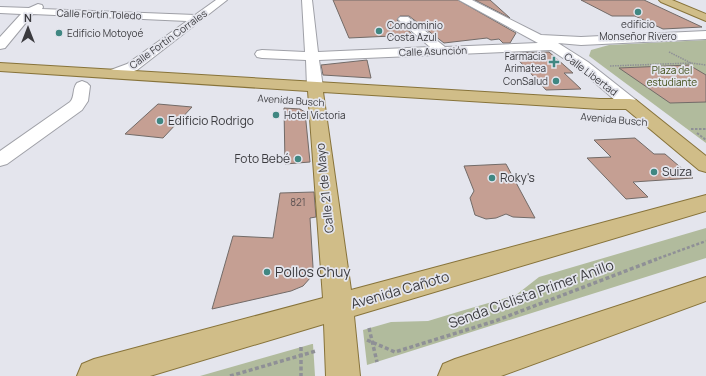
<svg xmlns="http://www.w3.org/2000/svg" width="706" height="376" font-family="Manrope,sans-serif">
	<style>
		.green { fill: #b1bb9d }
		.building { fill: #c59f93; stroke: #726b68 }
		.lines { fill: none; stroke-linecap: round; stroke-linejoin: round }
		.minor-casing { stroke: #9fa0a7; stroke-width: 2 }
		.major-casing { stroke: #87733a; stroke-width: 2 }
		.path-far3 { stroke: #8f9096; stroke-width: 1.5; stroke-dasharray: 1.5 1; stroke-linecap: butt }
		.path-far2 { stroke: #8f9096; stroke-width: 2; stroke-dasharray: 2.5 1.5; stroke-linecap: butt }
		.path-far1 { stroke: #8f9096; stroke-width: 2.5; stroke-dasharray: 3 2; stroke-linecap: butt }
		.path { stroke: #8f9096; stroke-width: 3.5; stroke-dasharray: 4 2.5; stroke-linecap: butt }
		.minor { fill: #fff; fill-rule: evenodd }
		.major { fill: #d0bd88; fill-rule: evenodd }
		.poi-dot { fill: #408782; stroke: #e4e5ed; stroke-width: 1.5 }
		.labels { text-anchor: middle; stroke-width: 3.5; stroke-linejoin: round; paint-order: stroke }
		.far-street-label { font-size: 10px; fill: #3b3b3f; stroke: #e4e5ed }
		.far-poi-label { font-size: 10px; fill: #3b3b3f; stroke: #e4e5ed; text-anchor: start }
		.far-park-label { font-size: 10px; fill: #44511c; stroke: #e4e5ed }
		.number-label { font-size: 10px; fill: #5e5454 }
		.poi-label { font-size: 12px; fill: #3b3b3f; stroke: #e4e5ed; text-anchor: start }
		.street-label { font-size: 12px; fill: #3b3b3f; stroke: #e4e5ed }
		.near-poi-label { font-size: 14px; fill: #3b3b3f; stroke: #e4e5ed; text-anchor: start }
		.near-street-label { font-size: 14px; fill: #3b3b3f; stroke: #e4e5ed }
	</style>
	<rect width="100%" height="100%" fill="#e4e5ed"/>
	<g class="green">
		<polygon points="706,40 706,143 589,56 591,50 609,45"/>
		<polygon points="706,228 706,258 367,365 363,330 391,322 428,321 461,311 516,295 539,277"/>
		<polygon points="313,344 315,376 200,376 312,344"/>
	</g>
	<g class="building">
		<polygon points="333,0 458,0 516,33 510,43 503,43 499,39 491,40 487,38 444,43 409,16 400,16 397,20 413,35 349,38"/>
		<polygon points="475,0 490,0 510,18"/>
		<polygon points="581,0 644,0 702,27 663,29 635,16 612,16"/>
		<polygon points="549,52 573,73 564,73 581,89 546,90 512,53"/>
		<polygon points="367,60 371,78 323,75 321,65"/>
		<polygon points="689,65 706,75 706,102 670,103 619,68"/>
		<polygon points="158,104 192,107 163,138 125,134"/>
		<polygon points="284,108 300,109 305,112 310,162 285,164"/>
		<polygon points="635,138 654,154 665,154 693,178 633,182 648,197 626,199 587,158 611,157 594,140"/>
		<polygon points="506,164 535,218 513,217 506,214 496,218 486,219 475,215 470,198 474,191 464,166"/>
		<polygon points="314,192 316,217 310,218 313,267 311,277 303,286 291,291 212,309 233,236 273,238 280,193"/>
	</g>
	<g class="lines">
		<g class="minor-casing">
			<g id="minor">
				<polygon points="216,0 227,0 137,70 113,78 108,77 106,74 108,71 127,64 187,21 33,14 5,48 0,49 0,37 21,14 0,13 0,7 29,8 38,4 42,5 43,7 42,9 195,15"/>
				<polygon points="302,0 312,0 318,52 430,47 400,21 398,19 400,17 408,17 445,47 538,43 459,0 472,0 541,35 581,37 706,31 706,39 581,45 558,43 588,62 636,100 638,104 636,108 630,109 624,108 578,68 551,50 319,60 323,87 320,90 315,92 310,90 307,87 306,60 262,58 257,57 255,54 257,51 262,50 305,52"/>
				<path d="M 82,81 L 87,83 L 90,86 L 88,101 L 82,110 L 7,164 L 0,166 L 0,151 L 70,102 C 75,97 72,89 77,83 Z"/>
			</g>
		</g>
		<g class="major-casing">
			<g id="major">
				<polygon points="659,0 672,0 706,14 706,21 661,2"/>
				<polygon points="0,63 600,99 630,99 636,100 706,156 706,172 699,170 626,109 600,109 323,92 351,290 706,195 706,211 354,316 360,376 326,376 324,324 150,376 77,376 82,364 94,359 323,298 308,91 0,71"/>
				<polygon points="706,277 706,301 501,376 438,376 443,364 455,359"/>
			</g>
		</g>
		<g class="path-far3">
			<polyline points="669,52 691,63 706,65"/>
			<polyline points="610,66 691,63"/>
		</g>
		<g class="path-far2">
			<polyline points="691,129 706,129"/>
			<polyline points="697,133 706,140"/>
		</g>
		<polyline class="path-far1" points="654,260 706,241"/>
		<g class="path">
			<polyline points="369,328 377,362"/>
			<polyline points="367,340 395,352 495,321 657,259"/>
			<polyline points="301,347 301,376"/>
			<polyline points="230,376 316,351"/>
		</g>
		<use href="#minor" class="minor"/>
		<use href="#major" class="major"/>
	</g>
	<g class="poi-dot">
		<circle cx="638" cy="12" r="4"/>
		<circle cx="379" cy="31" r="4"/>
		<circle cx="59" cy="33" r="4"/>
		<path d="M552 56h4v4h4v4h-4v4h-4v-4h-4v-4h4z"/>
		<circle cx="556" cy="81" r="4"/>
		<circle cx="276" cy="115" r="4"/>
		<circle cx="160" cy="121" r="4"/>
		<circle cx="298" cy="159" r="4"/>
		<circle cx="654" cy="172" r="4"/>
		<circle cx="492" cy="178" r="4"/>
		<circle cx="267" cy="272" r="4"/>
	</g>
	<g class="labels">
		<g class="far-street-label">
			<text transform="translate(99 14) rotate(2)" y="4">Calle Fortín Toledo</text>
			<text transform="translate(168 39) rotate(-36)" y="4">Calle Fortín Corrales</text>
			<text transform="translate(433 51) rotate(-2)" y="4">Calle Asunción</text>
			<text transform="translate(591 74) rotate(37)" y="4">Calle Libertad</text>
			<text transform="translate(291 100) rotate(4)" y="4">Avenida Busch</text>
			<text transform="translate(614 119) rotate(5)" y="4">Avenida Busch</text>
		</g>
		<g class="far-poi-label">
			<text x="638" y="28" text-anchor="middle">edificio<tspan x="638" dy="12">Monseñor Rivero</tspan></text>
			<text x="387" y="29">Condominio<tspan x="387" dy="12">Costa Azul</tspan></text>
			<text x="67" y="37">Edificio Motoyoé</text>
			<text x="546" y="60" text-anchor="end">Farmacia<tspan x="546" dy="12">Arimatea</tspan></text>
			<text x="548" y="85" text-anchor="end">ConSalud</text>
			<text x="284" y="119">Hotel Victoria</text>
		</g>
		<g class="far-park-label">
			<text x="672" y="74">Plaza del<tspan x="672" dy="12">estudiante</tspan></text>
		</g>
		<g class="number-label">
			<text x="298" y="206">821</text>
		</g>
		<g class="poi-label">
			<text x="168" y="125">Edificio Rodrigo</text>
			<text x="290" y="163" text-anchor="end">Foto Bebé</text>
			<text x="662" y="176">Suiza</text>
			<text x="500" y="182">Roky's</text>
		</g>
		<g class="street-label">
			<text transform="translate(325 188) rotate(-96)" y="4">Calle 21 de Mayo</text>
		</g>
		<g class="near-poi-label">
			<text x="275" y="277">Pollos Chuy</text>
		</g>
		<g class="near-street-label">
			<text transform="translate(400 290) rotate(-16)" y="5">Avenida Cañoto</text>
			<text transform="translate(531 294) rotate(-20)" y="5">Senda Ciclista Primer Anillo</text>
		</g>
	</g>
	<g transform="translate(28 28)" stroke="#e4e5ed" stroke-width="3" paint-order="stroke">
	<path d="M0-3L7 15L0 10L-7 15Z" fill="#3b3b3f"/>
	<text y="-6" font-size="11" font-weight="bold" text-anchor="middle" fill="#3b3b3f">N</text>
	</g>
</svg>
